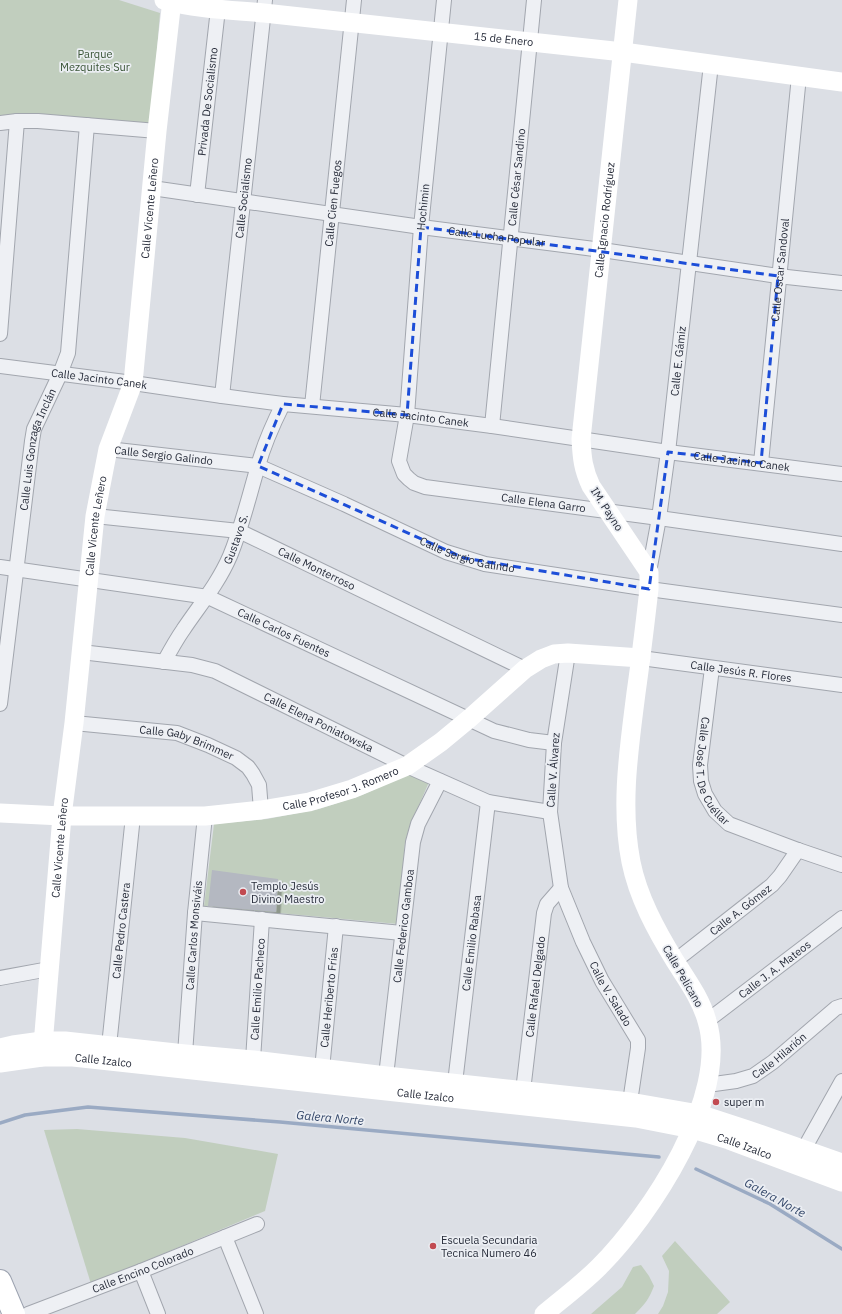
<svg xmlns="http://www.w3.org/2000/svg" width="842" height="1314" font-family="'IBM Plex Sans',sans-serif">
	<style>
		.green { fill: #c1cebe }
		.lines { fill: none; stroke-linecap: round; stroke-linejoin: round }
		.stream { stroke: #9aaac3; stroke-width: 3.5 }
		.building { fill: #b4b8c1; filter: url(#shadow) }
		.street-casing { stroke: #a2a6ae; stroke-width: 16 }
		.primary-casing { stroke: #9da3b0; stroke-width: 24 }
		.street { stroke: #eef0f4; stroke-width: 14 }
		.secondary { stroke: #fff; stroke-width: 19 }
		.primary { stroke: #fff; stroke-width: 22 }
		.marked { fill: none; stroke: #1d4ed8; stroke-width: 3; stroke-dasharray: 8 5; stroke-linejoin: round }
		.poi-dot { fill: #c24a51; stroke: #ebeef3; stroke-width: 1.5 }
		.labels { text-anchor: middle; stroke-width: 3.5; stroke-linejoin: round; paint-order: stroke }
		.street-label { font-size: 11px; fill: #272c3a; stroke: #ebeef3 }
		.park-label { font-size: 11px; fill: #395436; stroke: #ebeef3 }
		.poi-label { font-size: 11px; fill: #272c3a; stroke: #ebeef3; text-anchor: start }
		.water-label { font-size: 12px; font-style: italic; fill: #35486a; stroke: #ebeef3 }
	</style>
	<defs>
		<filter id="shadow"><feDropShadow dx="4.5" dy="2.5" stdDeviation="0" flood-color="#0004"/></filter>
	</defs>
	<rect width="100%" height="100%" fill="#dcdfe5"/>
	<g class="green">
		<polygon points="0,0 119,0 160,13 151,124 0,118"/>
		<polygon points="409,774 429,782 410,826 405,842 398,924 204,906 214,824 267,819 319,809 362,795"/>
		<polygon points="77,1129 185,1138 278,1154 265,1211 91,1284 44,1130"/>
		<polygon points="675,1241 730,1302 717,1314 658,1314 663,1306 668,1292 669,1271 662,1256"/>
		<path d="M 641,1265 L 649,1276 L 654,1286 C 649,1299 645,1304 635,1314 L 591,1314 L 622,1287 L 633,1267 Z"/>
	</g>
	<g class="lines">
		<g class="stream">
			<polyline points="0,1123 25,1115 88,1107 280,1122 659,1157"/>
			<polyline points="696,1169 770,1204 842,1249"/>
		</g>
	</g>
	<polygon class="building" points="212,870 278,879 276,912 208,906"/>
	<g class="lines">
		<g class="street-casing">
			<g id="street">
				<path id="s1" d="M 444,0 L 421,227 L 407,415 L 399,461 L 404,474 L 409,479 L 414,483 L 425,487 L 659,518 L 842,544"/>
				<polyline points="0,123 17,121 38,121 157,131"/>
				<path id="s2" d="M 152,188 L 421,227 L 602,250 L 778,276 L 842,283"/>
				<path id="s3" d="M 197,195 L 218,9"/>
				<polyline points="0,334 17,121"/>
				<path id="s4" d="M 0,366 L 133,383 L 222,396 L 283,404 L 407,415 L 492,426 L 668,452 L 842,474"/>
				<path id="s5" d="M 222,396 L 265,0"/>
				<path id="s6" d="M 312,406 L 354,0"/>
				<path id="s7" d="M 492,426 L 534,0"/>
				<path id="s8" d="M 108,449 L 258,466 L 344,504 L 446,552 L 485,564 L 649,589 L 842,615"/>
				<path id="s9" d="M 761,463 L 799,76"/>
				<path id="s10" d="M 95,516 L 239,531 L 525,669"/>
				<path id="s11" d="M 0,567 L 208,597 L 494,731 L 529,740 L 554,743"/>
				<path id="s12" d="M 649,572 L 659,518 L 668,452 L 711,64"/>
				<path id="s13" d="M 81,652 L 192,665 L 215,671 L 407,766 L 488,802 L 550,812"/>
				<path id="s14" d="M 568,653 L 554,743 L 550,812 L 561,888 L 583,942 L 602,981 L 638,1040 L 638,1048 L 630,1102"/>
				<path id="s15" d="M 641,658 L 842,685"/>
				<path id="s16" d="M 164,662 C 170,651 176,640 183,630 C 199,606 218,584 230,556 C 242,527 249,496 258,466 C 264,444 273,424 283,404"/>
				<path id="s17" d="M 712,668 L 700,765 L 701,781 L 705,794 L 715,811 L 729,824 L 798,850 L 842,865"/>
				<path id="s18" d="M 0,704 L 32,441 L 34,429 L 60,374 L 68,353 L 87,125"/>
				<path id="s19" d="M 74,723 L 177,733 L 208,745 L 236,758 L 248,767 L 253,774 L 259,785 L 261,810"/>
				<polyline points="195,913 402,933"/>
				<path id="s20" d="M 675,961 L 772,885 L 780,876 L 798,850"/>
				<polyline points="0,978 49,969"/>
				<path id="s21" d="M 707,1021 L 842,918"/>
				<path id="s22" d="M 109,1046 L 133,816"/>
				<path id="s23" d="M 185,1054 L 195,913 L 205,816"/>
				<path id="s24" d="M 253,1060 L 262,919"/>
				<path id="s25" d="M 322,1069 L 336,926"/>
				<path id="s26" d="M 386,1076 L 413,842 L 418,824 L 440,781"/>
				<path id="s27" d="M 455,1083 L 488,802"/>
				<path id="s28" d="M 707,1085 L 736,1081 L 753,1076 L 773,1062 L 836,1008 L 842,1006"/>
				<path id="s29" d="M 523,1091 L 544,913 L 547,904 L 561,888"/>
				<polyline points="804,1149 842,1081"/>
				<polyline points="225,1237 256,1314"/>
				<polyline points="141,1271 158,1314"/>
				<path id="s30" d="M 28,1314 L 141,1271 L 257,1224"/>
			</g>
		</g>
		<g class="primary-casing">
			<polyline id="primary" points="0,1281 14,1314"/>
		</g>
		<use href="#street" class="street"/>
		<g class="secondary">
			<path id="s31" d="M 164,0 C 196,9 231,10 264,13 L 623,52 L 842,82"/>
			<path id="s32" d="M 0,813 L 62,816 L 205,816 L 261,810 L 309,802 L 352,789 L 407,766 L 441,742 L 470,718 L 525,669 L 541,659 L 554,654 L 568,653 L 641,658"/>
			<polyline points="0,1048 13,1045 42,1041 65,1041 185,1054 253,1060 386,1076 630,1102 699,1114 748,1130 842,1163"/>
			<path id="s33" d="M 42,1057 L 62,816 L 74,723 L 95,516 L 108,449 L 133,383 L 157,131 L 172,0"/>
			<path id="s34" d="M 0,1063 L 42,1057 L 73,1057 L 636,1118 L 692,1129 L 729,1140 L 842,1182"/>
			<path id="s35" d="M 544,1314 C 562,1299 582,1284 599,1267 C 650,1216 730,1096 707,1021 C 701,999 687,980 675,961 C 656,930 638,897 631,862 C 620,806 629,749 636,693 C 641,658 645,624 649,589 L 649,572 L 591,486 C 583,469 582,458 581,439 L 628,0"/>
		</g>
		<use href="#primary" class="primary"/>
	</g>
	<path class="marked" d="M 421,227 L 778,276 L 761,463 L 668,452 L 649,589 L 464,558 L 258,466 L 283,404 L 407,415 Z"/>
	<g class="poi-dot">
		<circle cx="243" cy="892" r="4"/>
		<circle cx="716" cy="1102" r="4"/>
		<circle cx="433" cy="1246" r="4"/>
	</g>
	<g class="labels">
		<g class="street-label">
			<text dy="4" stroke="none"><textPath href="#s31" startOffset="342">15 de Enero</textPath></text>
			<text dy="4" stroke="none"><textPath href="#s3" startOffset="94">Privada De Socialismo</textPath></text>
			<text dy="4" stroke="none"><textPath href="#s7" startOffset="250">Calle César Sandino</textPath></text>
			<text dy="4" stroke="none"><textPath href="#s5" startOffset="199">Calle Socialismo</textPath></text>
			<text dy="4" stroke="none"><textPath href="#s6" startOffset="204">Calle Cien Fuegos</textPath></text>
			<text transform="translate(423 207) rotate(-84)" y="4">Hochimin</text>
			<text dy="4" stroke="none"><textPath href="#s33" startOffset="858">Calle Vicente Leñero</textPath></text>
			<text dy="4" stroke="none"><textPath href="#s35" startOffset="1192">Calle Ignacio Rodríguez</textPath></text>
			<text dy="4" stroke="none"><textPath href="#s2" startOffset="348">Calle Lucha Popular</textPath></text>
			<text dy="4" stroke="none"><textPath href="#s9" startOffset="194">Calle Oscar Sandoval</textPath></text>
			<text dy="4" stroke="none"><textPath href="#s12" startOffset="213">Calle E. Gámiz</textPath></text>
			<text dy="4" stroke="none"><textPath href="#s4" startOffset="100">Calle Jacinto Canek</textPath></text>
			<text dy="4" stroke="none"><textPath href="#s4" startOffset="424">Calle Jacinto Canek</textPath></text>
			<text dy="4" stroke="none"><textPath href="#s18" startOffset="258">Calle Luis Gonzaga Inclán</textPath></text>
			<text dy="4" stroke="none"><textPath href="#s8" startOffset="56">Calle Sergio Galindo</textPath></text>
			<text dy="4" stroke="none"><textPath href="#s4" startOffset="748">Calle Jacinto Canek</textPath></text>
			<text dy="4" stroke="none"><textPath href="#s1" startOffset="622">Calle Elena Garro</textPath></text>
			<text transform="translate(607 509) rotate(57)" y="4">IM. Payno</text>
			<text dy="4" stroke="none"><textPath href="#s33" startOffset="534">Calle Vicente Leñero</textPath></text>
			<text dy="4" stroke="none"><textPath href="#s16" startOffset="143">Gustavo S.</textPath></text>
			<text dy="4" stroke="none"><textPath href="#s8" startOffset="379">Calle Sergio Galindo</textPath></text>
			<text dy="4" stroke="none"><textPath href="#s10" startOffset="231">Calle Monterroso</textPath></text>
			<text dy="4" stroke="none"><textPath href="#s11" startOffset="294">Calle Carlos Fuentes</textPath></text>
			<text dy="4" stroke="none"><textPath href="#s15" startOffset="101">Calle Jesús R. Flores</textPath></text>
			<text dy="4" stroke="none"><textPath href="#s13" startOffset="251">Calle Elena Poniatowska</textPath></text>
			<text dy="4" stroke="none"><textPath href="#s19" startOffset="115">Calle Gaby Brimmer</textPath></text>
			<text dy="4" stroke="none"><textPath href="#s17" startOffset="107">Calle José T. De Cuéllar</textPath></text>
			<text transform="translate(553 770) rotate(-86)" y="4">Calle V. Álvarez</text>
			<text dy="4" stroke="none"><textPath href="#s32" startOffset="344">Calle Profesor J. Romero</textPath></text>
			<text dy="4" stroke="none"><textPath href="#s33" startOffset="210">Calle Vicente Leñero</textPath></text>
			<text dy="4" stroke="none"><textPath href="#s20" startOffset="83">Calle A. Gómez</textPath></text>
			<text dy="4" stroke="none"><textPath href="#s26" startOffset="151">Calle Federico Gamboa</textPath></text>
			<text dy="4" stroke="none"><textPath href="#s22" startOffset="116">Calle Pedro Castera</textPath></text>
			<text dy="4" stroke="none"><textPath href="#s23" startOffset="119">Calle Carlos Monsiváis</textPath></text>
			<text dy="4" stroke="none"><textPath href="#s27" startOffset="141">Calle Emilio Rabasa</textPath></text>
			<text dy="4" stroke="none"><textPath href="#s21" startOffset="85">Calle J. A. Mateos</textPath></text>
			<text transform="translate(683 976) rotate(60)" y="4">Calle Pelícano</text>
			<text dy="4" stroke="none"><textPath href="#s29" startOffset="105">Calle Rafael Delgado</textPath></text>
			<text dy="4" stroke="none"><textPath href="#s24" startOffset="71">Calle Emilio Pacheco</textPath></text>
			<text dy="4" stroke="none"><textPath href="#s14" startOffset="354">Calle V. Salado</textPath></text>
			<text dy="4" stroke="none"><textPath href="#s25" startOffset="72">Calle Heriberto Frías</textPath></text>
			<text dy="4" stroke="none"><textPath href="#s28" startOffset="80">Calle Hilarión</textPath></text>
			<text dy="4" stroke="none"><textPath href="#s34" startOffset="104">Calle Izalco</textPath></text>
			<text dy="4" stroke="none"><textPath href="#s34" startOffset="428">Calle Izalco</textPath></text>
			<text dy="4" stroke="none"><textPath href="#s34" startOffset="752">Calle Izalco</textPath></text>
			<text dy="4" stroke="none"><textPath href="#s30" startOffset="123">Calle Encino Colorado</textPath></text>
		</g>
		<g class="park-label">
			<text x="95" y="58">Parque<tspan x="95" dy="13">Mezquites Sur</tspan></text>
		</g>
		<g class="poi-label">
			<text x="251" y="890">Templo Jesús<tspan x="251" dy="13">Divino Maestro</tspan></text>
			<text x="724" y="1106">super m</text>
			<text x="441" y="1244">Escuela Secundaria<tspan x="441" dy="13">Tecnica Numero 46</tspan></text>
		</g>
		<g class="water-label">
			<text transform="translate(330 1118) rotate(5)" y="4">Galera Norte</text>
			<text transform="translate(775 1198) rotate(29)" y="4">Galera Norte</text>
		</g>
	</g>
</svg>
